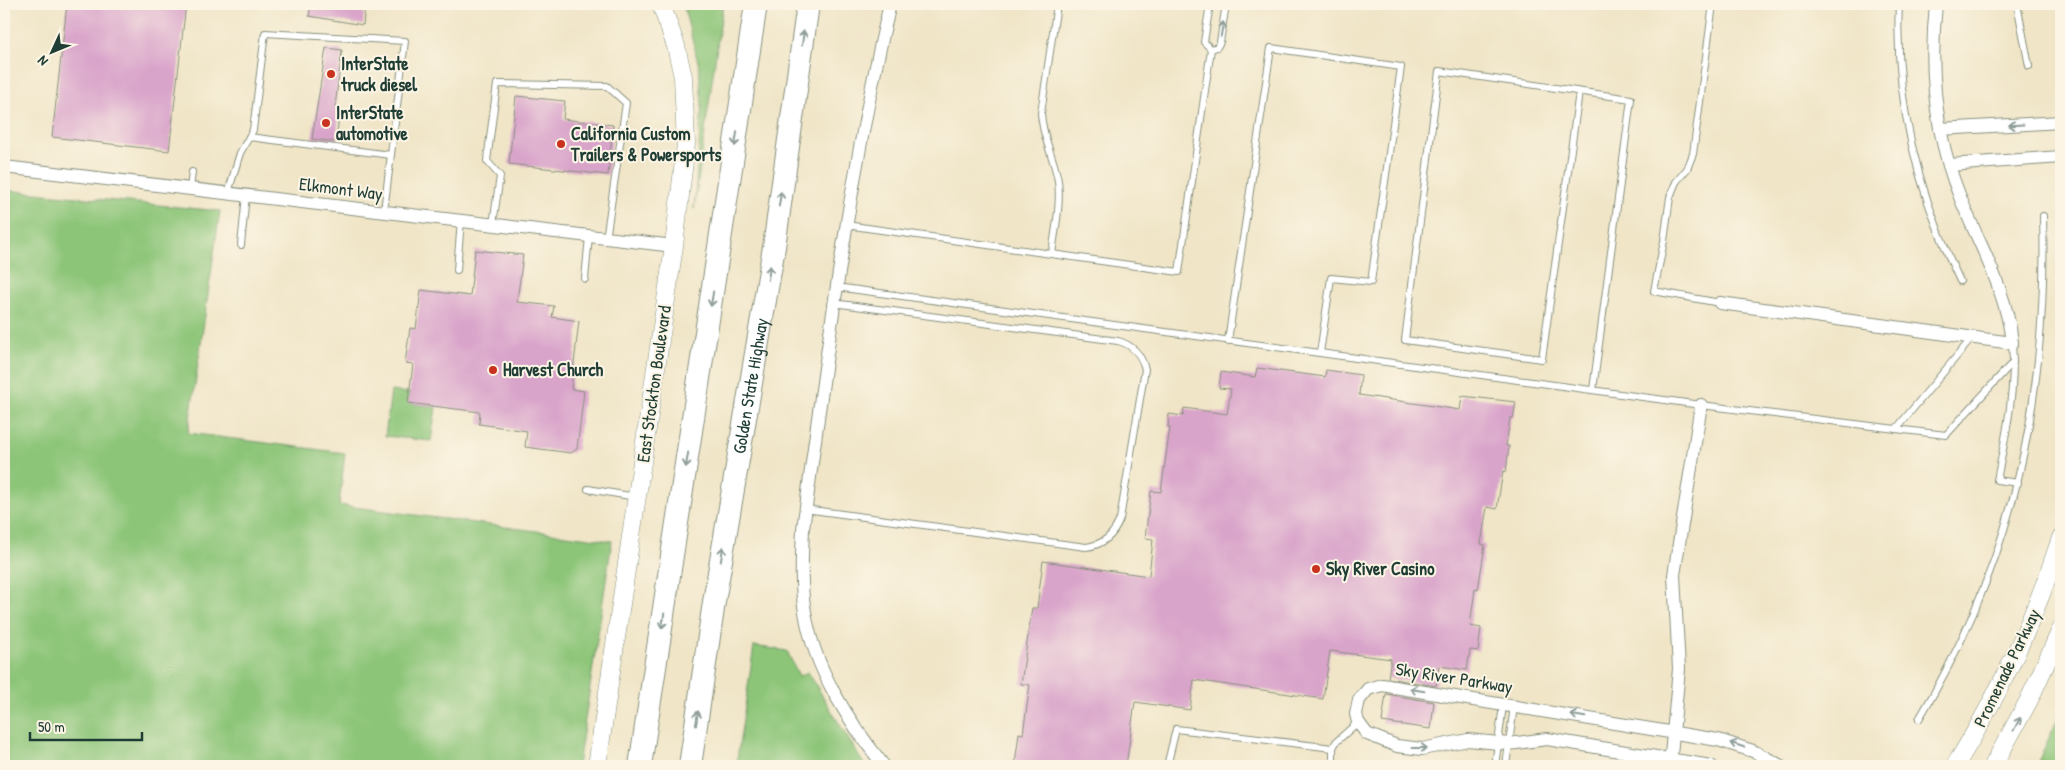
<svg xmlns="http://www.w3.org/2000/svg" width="2065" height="770" font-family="'Patrick Hand',sans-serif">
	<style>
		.green { fill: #8cc578; stroke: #568156 }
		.building { fill: #d9a4ca }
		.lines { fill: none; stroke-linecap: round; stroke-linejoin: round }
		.lane-casing { stroke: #88917e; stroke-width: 8 }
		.street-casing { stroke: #88917e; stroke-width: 14 }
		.secondary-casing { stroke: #88917e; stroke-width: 19 }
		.highway-casing { stroke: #88917e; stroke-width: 24 }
		.lane { stroke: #fff; stroke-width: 6 }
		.street { stroke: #fff; stroke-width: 12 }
		.secondary { stroke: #fff; stroke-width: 18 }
		.highway { stroke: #fff; stroke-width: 22 }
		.oneway { stroke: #8f9e9a }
		.poi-dot { fill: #c8321e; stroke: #fcf5e5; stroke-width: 2 }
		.labels { text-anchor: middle; stroke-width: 4; stroke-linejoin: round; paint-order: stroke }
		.poi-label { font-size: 18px; font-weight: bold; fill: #1f3d34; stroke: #fcf5e5; text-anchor: start }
		.street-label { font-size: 18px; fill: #1f3d34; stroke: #fcf5e5 }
	</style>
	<rect width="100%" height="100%" fill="#fcf5e5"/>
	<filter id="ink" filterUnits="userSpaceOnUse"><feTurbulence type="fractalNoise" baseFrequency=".02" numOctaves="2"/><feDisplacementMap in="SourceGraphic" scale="10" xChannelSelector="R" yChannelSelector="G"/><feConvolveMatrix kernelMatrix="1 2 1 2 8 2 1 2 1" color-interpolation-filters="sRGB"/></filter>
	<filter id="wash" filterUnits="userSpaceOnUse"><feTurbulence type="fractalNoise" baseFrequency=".0096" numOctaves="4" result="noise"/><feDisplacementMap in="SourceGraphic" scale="20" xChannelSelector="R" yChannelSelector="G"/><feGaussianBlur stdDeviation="1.12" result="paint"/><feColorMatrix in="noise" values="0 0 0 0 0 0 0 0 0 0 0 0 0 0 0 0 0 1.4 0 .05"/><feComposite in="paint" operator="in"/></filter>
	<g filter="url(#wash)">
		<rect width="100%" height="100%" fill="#f0e5c7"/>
		<g class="green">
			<polygon points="683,4 723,4 694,209 702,105 699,66"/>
			<polygon points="4,190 220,211 188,433 345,453 339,505 612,541 578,766 4,766"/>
			<polygon points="391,391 410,393 409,403 436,407 431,441 385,436"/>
			<polygon points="754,646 787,651 799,676 808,672 865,766 736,766"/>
			<polygon points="2061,712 2061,766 2036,766"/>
		</g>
		<g id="blocks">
			<g class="building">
				<polygon points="67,4 186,4 169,151 52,137"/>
				<polygon points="311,4 365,4 363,25 309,16"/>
				<polygon points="326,48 342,50 335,107 340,107 336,142 312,139"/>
				<polygon points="516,96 565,101 563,119 613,125 608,175 509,164"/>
				<polygon points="475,250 523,255 517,302 554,306 552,317 579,321 571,389 584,391 577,449 571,453 525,447 527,431 479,424 480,412 408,403 413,364 405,363 410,328 416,329 421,290 470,296"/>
				<polygon points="1257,368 1325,377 1326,370 1361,375 1359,395 1460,410 1462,396 1516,402 1513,418 1510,418 1506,446 1509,446 1506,472 1503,471 1497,509 1487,507 1481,544 1485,545 1478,590 1475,589 1470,626 1481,628 1478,651 1470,650 1467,670 1439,666 1436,686 1388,678 1391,659 1330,651 1323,699 1194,680 1190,710 1135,702 1126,766 1015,764 1019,733 1023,734 1030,685 1021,684 1032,608 1037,608 1043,561 1149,576 1153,539 1145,538 1151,491 1161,492 1170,427 1168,427 1169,414 1183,416 1184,408 1227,414 1231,389 1219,388 1221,372 1255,377"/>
				<polygon points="1386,694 1434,702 1431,729 1382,722"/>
			</g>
		</g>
	</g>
	<g filter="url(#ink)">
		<use href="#blocks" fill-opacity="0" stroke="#88917e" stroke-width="1"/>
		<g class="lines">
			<g class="lane-casing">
				<g id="lane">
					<polyline points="1210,4 1204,42 1211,49"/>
					<polyline points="1713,4 1693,154 1687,169 1676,182 1670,197 1664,241 1654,291 1720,303"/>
					<path d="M 1899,4 C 1894,102 1918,193 1960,281"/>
					<polyline points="2017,4 2029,66"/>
					<polyline points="4,26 6,4"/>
					<polyline points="1211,49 1217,47 1220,42 1226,4"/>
					<polyline points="1579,92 1542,359 1405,340 1439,71 1631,99 1593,390"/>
					<polyline points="249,137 391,155"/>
					<polyline points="190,189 192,172"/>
					<polyline points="228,193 240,153 253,130 265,33 405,41 384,211"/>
					<polyline points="493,224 500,176 487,161 497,84 607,86 626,103 606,239"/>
					<polyline points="846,225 1179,272 1211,49"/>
					<polyline points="241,245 246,195"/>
					<path d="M 1052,254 C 1055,230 1061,205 1058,181 C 1054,157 1042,137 1041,113 L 1057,4"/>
					<polyline points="457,270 461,220"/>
					<polyline points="585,279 589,236"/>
					<polyline points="836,287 1701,405 1896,429 1972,338"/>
					<polyline points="1228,341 1271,48 1401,67 1371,282 1331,278 1320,353"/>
					<path d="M 2012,343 C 2016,389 2006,435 1997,480 L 2018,483"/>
					<polyline points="1896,429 1946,435 2013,362"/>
					<polyline points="588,489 636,497"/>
					<path d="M 805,509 L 1086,547 C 1104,545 1114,535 1120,519 L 1145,369 C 1141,354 1133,345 1118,341 L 833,303"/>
					<path d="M 1919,719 C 2014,561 2048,398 2043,216"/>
					<polyline points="1167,766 1176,729 1333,748"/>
					<polyline points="1333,766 1333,748 1336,742 1358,722"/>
					<polyline points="1495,766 1503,705"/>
					<polyline points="1506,766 1514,706"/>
				</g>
			</g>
			<g class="street-casing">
				<g id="street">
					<polyline points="1940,129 2061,122"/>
					<polyline points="1949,165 2061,157"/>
					<polyline points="4,167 674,246"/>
					<path d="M 1720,303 L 2012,343 C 2007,290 1979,245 1960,197 C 1935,135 1929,70 1936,4"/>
					<path d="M 884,766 C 849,722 814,669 805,612 C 800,585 802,556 803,529 C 827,352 849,177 890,4"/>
					<polyline points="1670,766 1679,669 1674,575 1701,405"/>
					<polyline points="1711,766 1547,739 1509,744 1468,740 1422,749 1397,746 1367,734 1358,722 1356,714 1359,700 1368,689 1382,685 1718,740 1753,751 1781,766"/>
				</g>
			</g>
			<g class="secondary-casing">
				<g id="secondary">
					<polyline points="597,766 674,246 686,144 683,77 676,46 661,4"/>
					<path d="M 1955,766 C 2000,694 2035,618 2061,538"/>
					<polyline points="1993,766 2029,700 2061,630"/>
				</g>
			</g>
			<g class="highway-casing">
				<g id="highway">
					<polyline points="640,766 756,4"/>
					<path id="s1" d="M 690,766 L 714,602 L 774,247 L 808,4"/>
				</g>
			</g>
			<use href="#lane" class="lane"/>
			<use href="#street" class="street"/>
			<use href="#secondary" class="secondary"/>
			<use href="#highway" class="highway"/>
		</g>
		<defs><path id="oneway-shaft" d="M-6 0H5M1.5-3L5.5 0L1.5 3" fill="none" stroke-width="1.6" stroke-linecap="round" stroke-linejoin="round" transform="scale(1.25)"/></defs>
		<g class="oneway">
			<use href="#oneway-shaft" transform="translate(1222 29) rotate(-81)"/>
			<use href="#oneway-shaft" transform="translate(803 38) rotate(-82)"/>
			<use href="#oneway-shaft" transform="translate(2016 125) rotate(177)"/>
			<use href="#oneway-shaft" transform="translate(736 139) rotate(99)"/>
			<use href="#oneway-shaft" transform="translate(780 199) rotate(-82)"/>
			<use href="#oneway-shaft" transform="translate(769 273) rotate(-81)"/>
			<use href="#oneway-shaft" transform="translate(712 299) rotate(99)"/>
			<use href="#oneway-shaft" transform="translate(687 460) rotate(99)"/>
			<use href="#oneway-shaft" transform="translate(722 554) rotate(-81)"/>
			<use href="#oneway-shaft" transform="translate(663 621) rotate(99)"/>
			<use href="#oneway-shaft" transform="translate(1417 690) rotate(-171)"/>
			<use href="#oneway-shaft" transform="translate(1578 716) rotate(-171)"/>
			<use href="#oneway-shaft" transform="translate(697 718) rotate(-82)"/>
			<use href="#oneway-shaft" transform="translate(2017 724) rotate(-62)"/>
			<use href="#oneway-shaft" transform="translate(1737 745) rotate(-162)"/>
			<use href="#oneway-shaft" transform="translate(1420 748)"/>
		</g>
	</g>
	<g class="poi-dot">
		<circle cx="331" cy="74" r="5"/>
		<circle cx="326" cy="123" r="5"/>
		<circle cx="561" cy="144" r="5"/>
		<circle cx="493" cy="370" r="5"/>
		<circle cx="1316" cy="569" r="5"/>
	</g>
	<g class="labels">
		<g class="poi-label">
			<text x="341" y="70">InterState<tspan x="341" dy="21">truck diesel</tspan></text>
			<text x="336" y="119">InterState<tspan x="336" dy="21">automotive</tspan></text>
			<text x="571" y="140">California Custom<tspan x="571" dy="21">Trailers &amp; Powersports</tspan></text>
			<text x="503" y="376">Harvest Church</text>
			<text x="1326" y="575">Sky River Casino</text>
		</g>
		<g class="street-label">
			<text transform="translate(341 189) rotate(7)" y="6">Elkmont Way</text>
			<text transform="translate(654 384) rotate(-82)" y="6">East Stockton Boulevard</text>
			<text dy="6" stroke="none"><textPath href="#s1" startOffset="385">Golden State Highway</textPath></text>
			<text transform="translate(2007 668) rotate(-64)" y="6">Promenade Parkway</text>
			<text transform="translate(1454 678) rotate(9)" y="6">Sky River Parkway</text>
		</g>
	</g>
	<rect width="2065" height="770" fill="none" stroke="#fcf5e5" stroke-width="20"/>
	<g transform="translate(52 52) rotate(226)" stroke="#fcf5e5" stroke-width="4" paint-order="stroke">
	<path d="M0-4L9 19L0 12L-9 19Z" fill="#1f3d34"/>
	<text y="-8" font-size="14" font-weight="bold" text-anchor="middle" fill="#1f3d34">N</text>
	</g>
	<path d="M30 732v8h112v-8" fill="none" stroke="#1f3d34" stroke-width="2.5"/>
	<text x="38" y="732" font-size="15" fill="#1f3d34" stroke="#fcf5e5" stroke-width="4" paint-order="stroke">50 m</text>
</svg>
